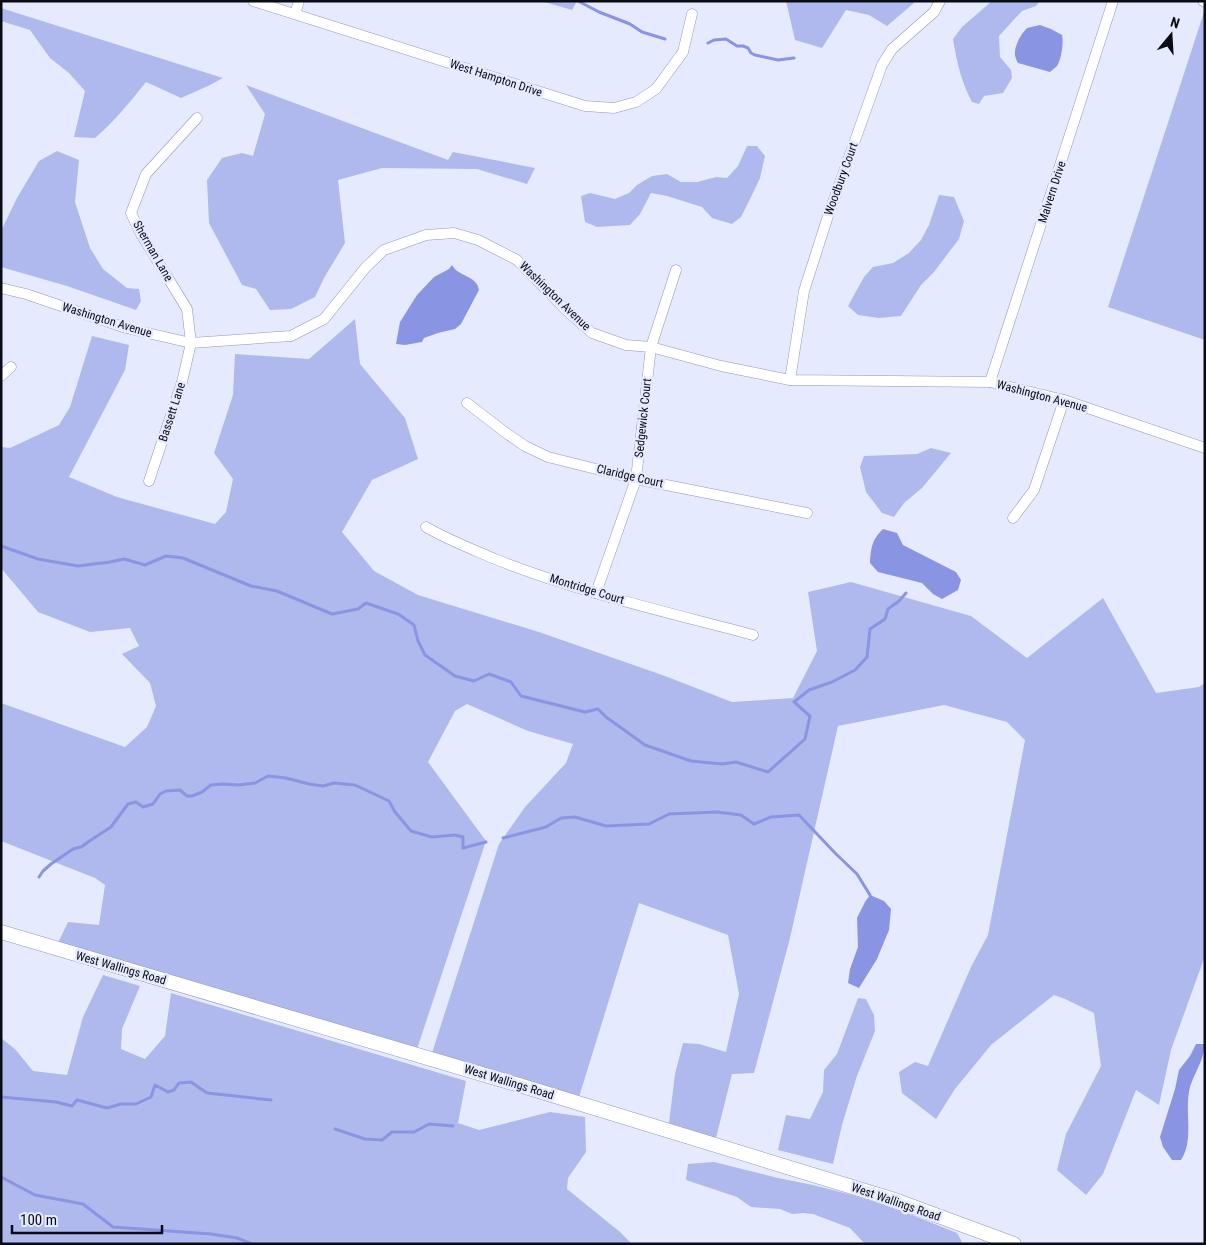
<svg xmlns="http://www.w3.org/2000/svg" width="1206" height="1245" font-family="'Roboto Condensed',sans-serif">
	<style>
		.green { fill: #afb9ed }
		.water { fill: #8995e2 }
		.lines { fill: none; stroke-linecap: round; stroke-linejoin: round }
		.stream { stroke: #8995e2; stroke-width: 3 }
		.street-casing { stroke: #9197b7; stroke-width: 11 }
		.secondary-casing { stroke: #9197b7; stroke-width: 15 }
		.street { stroke: #fff; stroke-width: 10 }
		.secondary { stroke: #fff; stroke-width: 14 }
		.labels { text-anchor: middle; stroke-width: 5; stroke-linejoin: round; paint-order: stroke }
		.street-label { font-size: 12px; fill: #090b15; stroke: #e6eaff }
	</style>
	<rect width="100%" height="100%" fill="#e6eaff"/>
	<g class="green">
		<polygon points="541,1 577,1 572,10"/>
		<polygon points="786,1 912,1 914,3 887,26 869,15 846,10 822,48 795,40"/>
		<path d="M 992,1 L 1040,1 L 1036,6 L 1022,11 L 999,36 L 1000,57 L 1011,70 L 1012,78 L 1003,93 L 984,96 L 979,104 L 972,102 C 961,81 957,63 953,39 L 962,27 Z"/>
		<path d="M 1,8 L 223,78 L 208,86 L 181,98 L 146,82 C 130,102 114,122 95,138 L 74,137 L 85,91 L 69,73 L 50,58 L 30,30 L 1,21 Z"/>
		<polygon points="1205,9 1205,340 1108,307"/>
		<polygon points="246,85 448,160 453,152 535,168 527,184 477,169 382,168 338,180 345,243 324,278 315,297 291,309 270,310 256,289 242,285 209,223 207,180 222,158 242,153 253,156 265,114"/>
		<polygon points="747,146 757,146 765,156 760,178 751,197 741,217 732,224 712,218 702,207 667,196 651,193 640,214 630,225 597,227 585,222 581,196 590,193 615,199 629,193 637,185 652,176 667,174 681,182 697,182 716,177 727,178 738,166"/>
		<polygon points="57,151 79,160 75,202 90,248 103,269 127,288 139,289 141,301 136,310 67,286 1,267 1,231 17,198 39,161"/>
		<polygon points="939,195 954,197 964,221 959,239 934,272 921,285 901,316 879,318 858,315 848,306 864,277 873,267 893,263 909,253 921,240 929,225"/>
		<polygon points="355,319 360,364 405,418 418,459 372,480 342,532 374,571 418,595 539,632 665,676 732,702 793,698 817,651 808,592 851,582 971,616 1027,658 1103,598 1156,693 1199,687 1205,683 1205,956 1171,1050 1159,1105 1136,1090 1103,1174 1086,1195 1057,1170 1066,1134 1101,1066 1094,1013 1065,999 1054,995 991,1045 955,1089 936,1119 902,1093 899,1072 915,1062 928,1066 971,967 988,935 1025,740 1007,722 944,705 838,726 790,938 754,1073 732,1074 716,1138 669,1123 675,1074 683,1043 699,1044 726,1052 739,994 728,935 639,903 579,1097 432,1053 499,844 525,807 566,763 573,744 528,731 467,704 455,711 428,762 486,841 417,1049 58,943 68,922 99,925 105,885 95,878 1,841 1,703 125,747 147,727 156,706 150,683 122,654 139,646 130,628 90,632 38,612 1,568 1,447 10,448 59,425 70,407 92,336 129,345 125,370 69,477 117,497 215,524 226,512 233,479 214,453 233,395 235,354 309,359"/>
		<polygon points="931,448 951,453 922,488 904,503 894,517 882,513 866,492 860,467 864,456 917,454"/>
		<polygon points="103,975 140,986 122,1029 121,1049 145,1059 165,1036 171,993 466,1081 458,1123 479,1130 550,1112 585,1117 586,1152 568,1178 567,1189 620,1232 632,1244 1,1244 1,1038 15,1049 33,1071 67,1075 83,1017"/>
		<polygon points="858,998 866,999 874,1015 875,1031 857,1076 842,1125 833,1164 778,1150 786,1115 810,1119 823,1092 824,1070 837,1054"/>
		<polygon points="714,1162 778,1178 813,1185 852,1195 895,1208 957,1233 961,1240 962,1244 869,1244 863,1242 850,1228 813,1214 803,1213 792,1214 780,1209 751,1207 737,1197 686,1180 688,1164"/>
	</g>
	<g class="water">
		<path d="M 1040,25 L 1051,29 L 1062,35 C 1064,42 1061,61 1057,66 C 1056,67 1051,71 1050,72 L 1018,63 C 1017,62 1015,56 1015,55 C 1014,46 1021,34 1027,28 Z"/>
		<path d="M 452,265 C 458,277 477,275 479,290 L 461,324 L 455,329 L 438,333 L 424,338 L 422,342 L 405,345 L 396,344 L 400,322 L 417,295 L 434,277 L 449,269 Z"/>
		<path d="M 883,529 L 897,533 L 903,545 L 956,572 L 961,580 L 958,590 L 942,599 L 933,594 L 922,583 L 878,572 L 870,563 C 871,547 872,540 883,529 Z"/>
		<polygon points="870,895 884,901 891,909 889,930 877,959 859,988 848,983 850,969 858,947 857,918 865,902"/>
		<path d="M 1196,1044 L 1204,1044 C 1205,1061 1192,1075 1189,1092 C 1185,1114 1194,1140 1181,1160 L 1172,1160 L 1163,1147 L 1160,1137 L 1175,1089 L 1179,1070 L 1190,1056 Z"/>
	</g>
	<g class="lines">
		<g class="stream">
			<polyline points="578,1 599,12 630,24 642,32 665,39"/>
			<polyline points="708,43 714,40 726,39 737,46 743,46 748,48 751,53 755,55 778,60 794,58"/>
			<polyline points="1,546 38,559 78,566 110,562 124,559 145,565 166,556 183,558 251,586 277,591 332,614 358,609 366,603 398,614 414,625 418,641 425,655 455,676 474,681 489,674 511,682 521,696 585,712 598,709 606,717 645,745 691,761 722,764 736,762 768,772 805,739 810,716 794,702 809,690 832,682 855,670 867,657 870,629 885,619 888,609 899,601 906,593"/>
			<polyline points="503,838 546,827 561,818 575,817 606,826 649,824 669,814 717,812 741,815 754,824 771,817 799,815 836,854 857,874 870,895"/>
			<polyline points="39,877 43,871 51,864 73,849 81,847 91,840 111,827 128,804 136,802 143,807 153,804 160,794 166,791 180,790 187,796 192,796 202,792 211,785 223,784 238,785 255,783 268,776 286,778 309,784 323,786 334,783 355,785 389,801 395,812 411,831 432,837 455,835 463,837 463,848 486,842"/>
			<polyline points="1,1097 56,1102 72,1106 77,1100 107,1108 121,1104 136,1104 151,1097 155,1085 168,1092 174,1090 179,1083 191,1082 207,1093 271,1100"/>
			<polyline points="335,1129 365,1139 382,1140 392,1132 414,1132 429,1124 453,1126"/>
			<polyline points="1,1177 35,1195 83,1204 113,1227 211,1234 237,1238 252,1244"/>
		</g>
		<g class="street-casing">
			<g id="street">
				<polyline points="253,1 585,106 614,108 636,102 656,89 683,52 692,14"/>
				<polyline points="1203,1 1205,2"/>
				<polyline points="295,14 299,1"/>
				<polyline points="1,288 26,294 126,328 191,343 291,336 324,319 366,267 384,250 426,235 454,233 478,240 517,260 566,310 592,333 626,345 651,347 721,366 790,380 990,382 1064,400 1205,448"/>
				<polyline points="1,376 11,367"/>
				<polyline points="790,380 804,291 828,216 882,65 892,49 934,12 940,1"/>
				<polyline points="990,382 1113,1"/>
				<polyline points="467,403 506,433 525,446 548,457 636,479 807,513"/>
				<polyline points="149,481 182,382 191,343 187,309 141,234 131,213 146,174 197,118"/>
				<polyline points="1013,518 1034,490 1064,400"/>
				<path d="M 426,527 C 448,540 472,549 495,559 C 578,592 667,612 753,635"/>
				<polyline points="596,593 636,479 651,347 676,270"/>
			</g>
		</g>
		<g class="secondary-casing">
			<polyline id="secondary" points="1,932 519,1085 895,1200 1014,1244"/>
		</g>
		<use href="#street" class="street"/>
		<use href="#secondary" class="secondary"/>
	</g>
	<g class="labels">
		<g class="street-label">
			<text transform="translate(496 78) rotate(18)" y="4">West Hampton Drive</text>
			<text transform="translate(841 179) rotate(-70)" y="4">Woodbury Court</text>
			<text transform="translate(1052 192) rotate(-72)" y="4">Malvern Drive</text>
			<text transform="translate(153 251) rotate(60)" y="4">Sherman Lane</text>
			<text transform="translate(555 296) rotate(44)" y="4">Washington Avenue</text>
			<text transform="translate(107 320) rotate(17)" y="4">Washington Avenue</text>
			<text transform="translate(1042 396) rotate(15)" y="4">Washington Avenue</text>
			<text transform="translate(172 412) rotate(-72)" y="4">Bassett Lane</text>
			<text transform="translate(643 418) rotate(-84)" y="4">Sedgewick Court</text>
			<text transform="translate(630 476) rotate(13)" y="4">Claridge Court</text>
			<text transform="translate(587 589) rotate(17)" y="4">Montridge Court</text>
			<text transform="translate(121 968) rotate(16)" y="4">West Wallings Road</text>
			<text transform="translate(509 1082) rotate(17)" y="4">West Wallings Road</text>
			<text transform="translate(896 1202) rotate(19)" y="4">West Wallings Road</text>
		</g>
	</g>
	<rect width="1206" height="1245" fill="none" stroke="#090b15" stroke-width="5"/>
	<g transform="translate(1171 35) rotate(18)" stroke="#e6eaff" stroke-width="4" paint-order="stroke">
	<path d="M0-4L9 19L0 12L-9 19Z" fill="#090b15"/>
	<text y="-8" font-size="14" font-weight="bold" text-anchor="middle" fill="#090b15">N</text>
	</g>
	<path d="M12 1225v8h150v-8" fill="none" stroke="#090b15" stroke-width="2.5"/>
	<text x="20" y="1225" font-size="15" fill="#090b15" stroke="#e6eaff" stroke-width="4" paint-order="stroke">100 m</text>
</svg>
